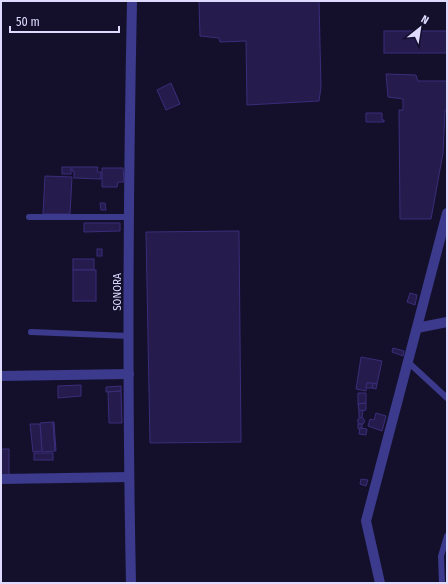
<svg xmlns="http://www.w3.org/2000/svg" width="448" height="584" font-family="'Fira Sans Condensed',sans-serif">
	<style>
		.building { fill: #251c4d; stroke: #3a2d7a }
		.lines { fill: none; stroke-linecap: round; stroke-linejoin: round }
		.service { stroke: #3b3a8c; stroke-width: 6 }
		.minor { stroke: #3b3a8c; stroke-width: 10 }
		.labels { text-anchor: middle; stroke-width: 3; stroke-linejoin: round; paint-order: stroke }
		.street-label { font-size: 11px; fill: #dedbff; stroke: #14102c }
	</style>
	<rect width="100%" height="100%" fill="#14102c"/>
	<g class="building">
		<polygon points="199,1 319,1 321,87 319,101 247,105 246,41 220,42 219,38 200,36"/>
		<rect x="384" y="31" width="63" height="22"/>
		<polygon points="386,74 416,75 418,81 447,81 447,110 445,110 443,153 431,219 400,219 399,110 403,110 403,99 388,97"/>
		<polygon points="171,83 180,104 166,110 157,90"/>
		<polygon points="366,113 382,113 382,120 384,120 384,122 366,122"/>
		<rect x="62" y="167" width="9" height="7"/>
		<polygon points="72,167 98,167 97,172 101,172 101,179 74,178 74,171 72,171"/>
		<polygon points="102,168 123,168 124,182 118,182 117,187 102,187"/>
		<polygon points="45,176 72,177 70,214 43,214"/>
		<polygon points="100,203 105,203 106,210 101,210"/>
		<polygon points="84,223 120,223 120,231 84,232"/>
		<polygon points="239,231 241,442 150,443 146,232"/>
		<rect x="97" y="249" width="5" height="7"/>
		<rect x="73" y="259" width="21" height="11"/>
		<rect x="73" y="270" width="23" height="31"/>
		<polygon points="410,293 417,295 415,305 407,302"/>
		<polygon points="393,348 404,351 403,356 392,352"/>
		<polygon points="361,357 382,361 377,384 367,383 366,391 356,389"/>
		<polygon points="367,383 373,383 372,388 366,388"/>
		<polygon points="373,383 377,384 376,389 372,388"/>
		<polygon points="81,385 81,396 58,398 58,386"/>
		<polygon points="121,386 121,391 106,392 106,387"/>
		<polygon points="121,391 122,423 109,423 108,392"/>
		<polygon points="358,393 366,393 366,403 358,404"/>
		<polygon points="366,403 366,410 359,411 358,404"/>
		<polygon points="363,410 362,418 359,417 359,411"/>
		<polygon points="376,413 386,416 382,431 368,426 370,419 374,420"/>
		<circle cx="361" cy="421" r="3.5"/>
		<polygon points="53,422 55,451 42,452 40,423"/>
		<polygon points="53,422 54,422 56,451 55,451"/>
		<polygon points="30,424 40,424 42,451 33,452"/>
		<polygon points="358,424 362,424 362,428 358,429"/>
		<polygon points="360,428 367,429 366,435 359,434"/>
		<rect x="1" y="449" width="8" height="27"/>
		<rect x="34" y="453" width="19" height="7"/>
		<polygon points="361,479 368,480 366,486 360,484"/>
	</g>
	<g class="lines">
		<g class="service">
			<polyline points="29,217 129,217"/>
			<polyline points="31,332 129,336"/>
			<polyline points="408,362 447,398"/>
			<polyline points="442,583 441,556 447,536"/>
		</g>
		<g class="minor">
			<polyline points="417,328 447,322"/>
			<polyline points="1,376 129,374"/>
			<polyline points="1,479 129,477"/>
			<path d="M 131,583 C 127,389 128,195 132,1"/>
			<polyline points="380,583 366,521 447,213"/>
		</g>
	</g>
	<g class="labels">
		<g class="street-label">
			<text transform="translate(117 292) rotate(-90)" y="4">SONORA</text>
		</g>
	</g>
	<rect width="448" height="584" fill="none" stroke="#dedbff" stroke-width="4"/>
	<g transform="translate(420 28) rotate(30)" stroke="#14102c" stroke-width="3" paint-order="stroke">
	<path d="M0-3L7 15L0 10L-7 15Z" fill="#dedbff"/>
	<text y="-6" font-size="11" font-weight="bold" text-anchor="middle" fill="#dedbff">N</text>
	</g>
	<path d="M10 26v6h109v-6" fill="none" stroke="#dedbff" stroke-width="2"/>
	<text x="16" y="26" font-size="12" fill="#dedbff" stroke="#14102c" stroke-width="3" paint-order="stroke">50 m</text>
</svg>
